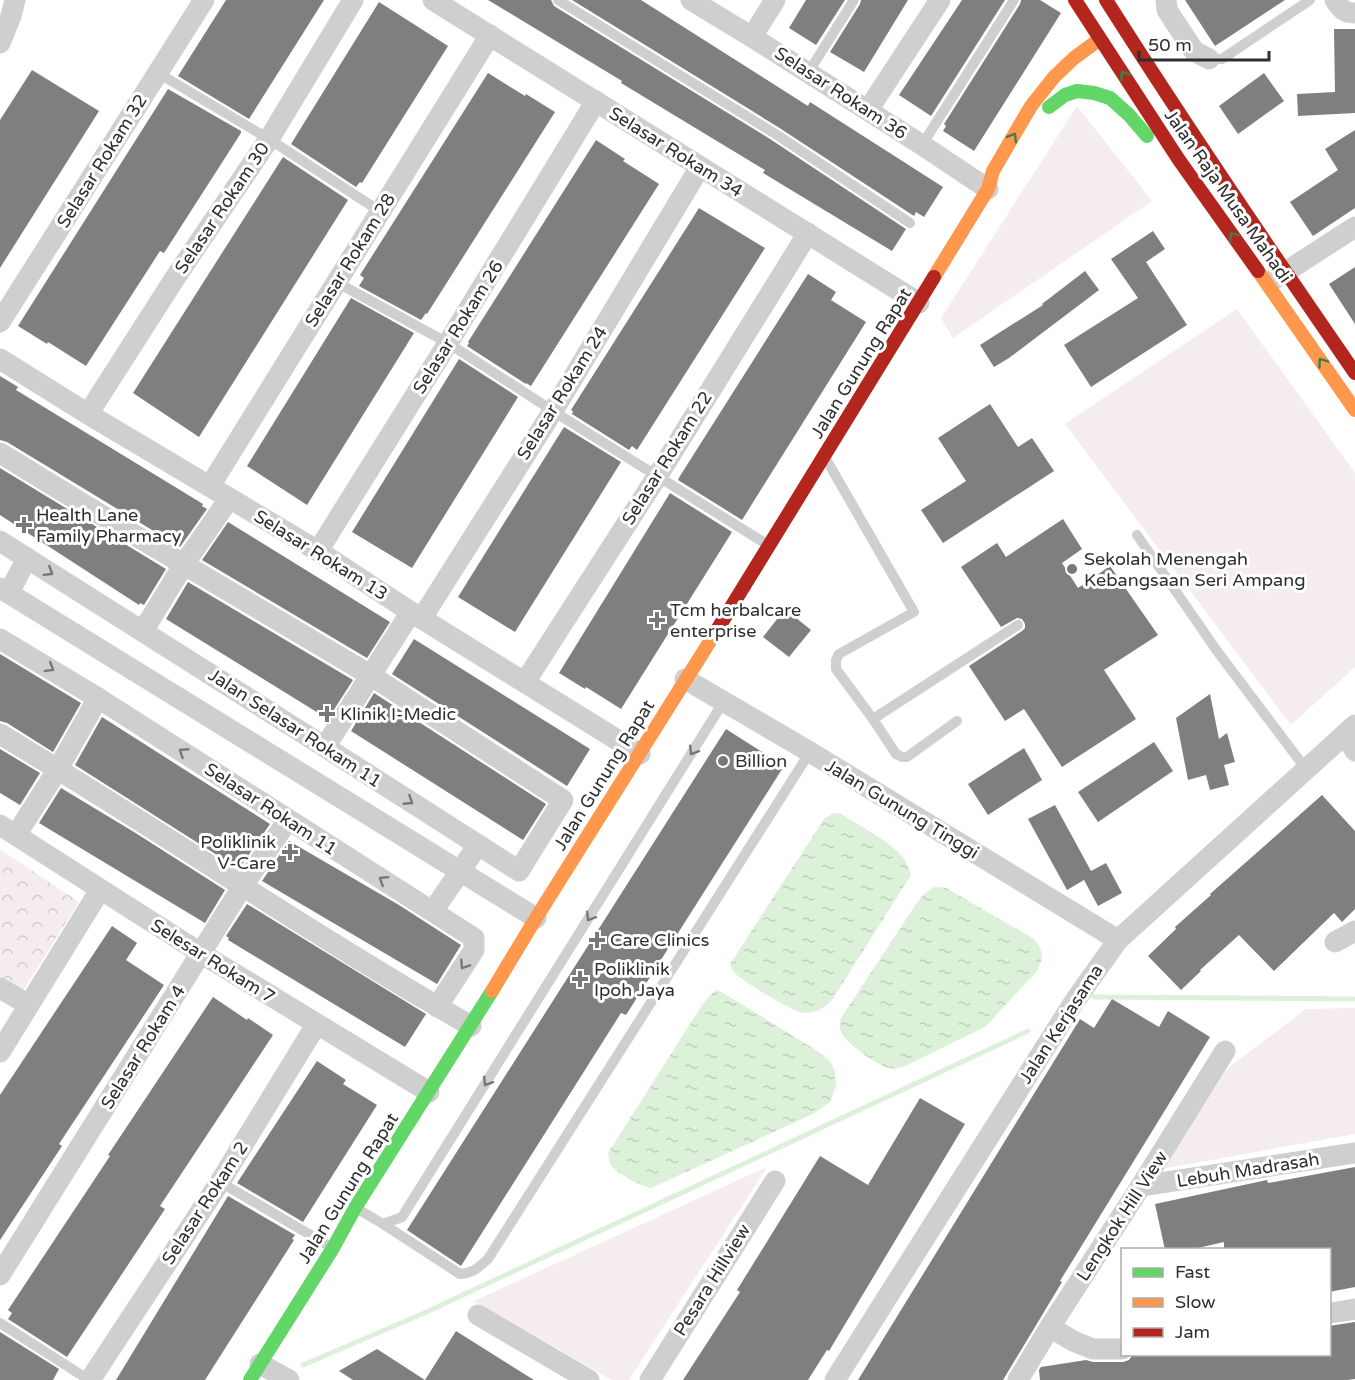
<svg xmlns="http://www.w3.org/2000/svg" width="1355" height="1380" font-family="'Varela Round',sans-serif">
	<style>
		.grass { fill: #f5eced }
		.park { fill: url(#park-crowns) }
		.water { fill: url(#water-ripples) }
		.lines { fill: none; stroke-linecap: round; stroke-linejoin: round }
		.stream { stroke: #ddf1da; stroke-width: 5 }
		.building { fill: #7f7f7f }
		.lane { stroke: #cfcfcf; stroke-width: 10 }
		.street { stroke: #cfcfcf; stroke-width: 21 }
		.fast { stroke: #63d668; stroke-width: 14 }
		.slow { stroke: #ff974d; stroke-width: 14 }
		.jam { stroke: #b3261e; stroke-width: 14 }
		.oneway { stroke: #467a49 }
		.oneway2 { stroke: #777 }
		.poi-dot { fill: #787878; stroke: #fff; stroke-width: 2 }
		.labels { text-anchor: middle; stroke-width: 6; stroke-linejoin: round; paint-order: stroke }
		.street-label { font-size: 18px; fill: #2f2f2f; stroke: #fff }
		.poi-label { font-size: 18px; fill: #2f2f2f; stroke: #fff; text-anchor: start }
	</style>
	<defs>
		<pattern id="park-crowns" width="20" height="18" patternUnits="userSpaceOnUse" patternTransform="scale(1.5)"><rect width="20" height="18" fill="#f5eced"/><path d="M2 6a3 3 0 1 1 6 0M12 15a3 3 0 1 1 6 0" fill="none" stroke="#d2cbcc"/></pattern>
		<pattern id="water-ripples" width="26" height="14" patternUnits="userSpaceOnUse" patternTransform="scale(1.5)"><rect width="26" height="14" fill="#ddf1da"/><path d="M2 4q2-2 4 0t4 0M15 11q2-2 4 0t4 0" fill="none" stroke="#becfbb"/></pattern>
	</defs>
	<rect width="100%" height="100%" fill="#fff"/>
	<g class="grass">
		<polygon points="1077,106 1152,201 953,338 941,318"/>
		<polygon points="1237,309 1355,473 1355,667 1291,725 1065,424"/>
		<polygon points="1355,1008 1355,1134 1161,1169 1228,1068 1306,1009"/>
		<polygon points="767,1167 629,1380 612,1380 474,1301"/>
	</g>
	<polygon class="park" points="0,849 79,902 22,992 0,978"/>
	<g class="water">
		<path d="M 833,813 L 841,814 C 857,824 887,840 900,854 C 906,860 908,867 911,875 L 832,1000 C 824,1008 815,1014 803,1013 C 793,1012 740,980 734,972 C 732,970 731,967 730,964 L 824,819 Z"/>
		<path d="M 934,887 L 946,888 L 1034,939 C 1044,952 1044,957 1037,971 L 985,1027 L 903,1067 C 900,1067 897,1069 894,1069 C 882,1069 845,1043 841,1032 C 839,1027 840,1023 841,1018 L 916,904 L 925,893 Z"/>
		<path d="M 717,990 L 725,994 L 819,1052 L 830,1061 L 835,1071 L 836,1087 L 830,1102 L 813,1114 L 651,1188 C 641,1186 613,1172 610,1163 C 609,1161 609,1155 608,1153 L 702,1005 L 711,994 Z"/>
	</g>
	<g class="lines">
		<g class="stream">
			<polyline points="1094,997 1355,999"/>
			<polyline points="303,1365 422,1314 1028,1031"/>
		</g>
	</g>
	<g class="building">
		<polygon points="226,0 324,0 249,119 178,76"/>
		<polygon points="488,0 551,0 554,6 770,139 906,229 892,251 763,173 765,170 621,83 622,81"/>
		<polygon points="572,0 641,0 808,106 810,102 943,187 924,217 916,212 914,216 778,127"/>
		<polygon points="806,0 845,0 816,45 789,28"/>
		<polygon points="861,0 908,0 864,72 830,52 860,4"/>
		<polygon points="962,0 1005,0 931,116 899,95"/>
		<polygon points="1021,0 1040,0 1061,13 974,151 943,131 946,126 944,124 1020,4"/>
		<polygon points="1185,0 1285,0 1215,46"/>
		<polygon points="379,2 448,46 362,183 360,182 356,187 291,144"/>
		<polygon points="1334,29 1355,29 1355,113 1298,116 1297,94 1335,92"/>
		<polygon points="32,70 99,111 0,268 0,120"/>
		<polygon points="488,73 525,96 526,94 555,112 427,314 426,313 421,320 359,286 364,278 360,275"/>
		<polygon points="1264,73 1284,101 1238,134 1219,106"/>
		<polygon points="168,89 241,131 241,133 164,253 160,251 86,366 48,342 47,344 18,326"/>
		<polygon points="1355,130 1355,208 1313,236 1290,202 1338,170 1325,149"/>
		<polygon points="596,140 625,159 623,161 659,184 531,386 526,383 526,384 467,346 469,343 468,342"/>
		<polygon points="283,157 348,200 199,437 133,393"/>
		<polygon points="699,208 765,248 637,450 632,446 629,450 572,414 573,411 571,410"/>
		<polygon points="1153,231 1165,249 1146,262 1187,325 1091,387 1064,345 1138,298 1111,259"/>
		<polygon points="1355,267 1355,324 1329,284"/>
		<polygon points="1085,271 1099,290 1009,358 994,367 980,345 1043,305 1042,304"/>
		<polygon points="808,274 836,292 831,300 866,322 742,520 678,480 680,476"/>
		<polygon points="351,298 414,333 307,505 247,466"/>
		<polygon points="459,359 518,397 412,568 352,532"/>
		<polygon points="0,376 18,387 16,390 203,504 202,506 207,509 180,547 7,442 0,440"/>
		<polygon points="990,404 1018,447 1032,438 1054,471 943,543 921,510 966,481 938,438"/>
		<polygon points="564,427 621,462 515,632 458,597"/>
		<polygon points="0,468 166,569 144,605 140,603 139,605 0,515"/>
		<polygon points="670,493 732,532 621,709 586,687 585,689 559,673"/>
		<polygon points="1063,519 1082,549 1062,563 1078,588 1110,566 1158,635 1104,670 1136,719 1062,767 1024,709 1005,721 969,666 1022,631 1025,628 1025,624 1022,619 1017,618 1001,627 961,567 997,543 1006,557"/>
		<polygon points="228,522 390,622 367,658 202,560"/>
		<polygon points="188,582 353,680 328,719 166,619"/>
		<polygon points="785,609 811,630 789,657 763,637"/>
		<polygon points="414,639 590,749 567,786 392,674"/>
		<polygon points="0,654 81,703 53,752 7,723 0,721"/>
		<polygon points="374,693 546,804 523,840 351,731"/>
		<polygon points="1210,694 1219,739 1227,733 1235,762 1224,765 1229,785 1210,790 1206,775 1188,780 1176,718"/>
		<polygon points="102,717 270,824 239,869 75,765"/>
		<polygon points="726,729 784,766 626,1015 621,1013 461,1266 407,1230"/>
		<polygon points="1154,742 1173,771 1098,822 1078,792"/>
		<polygon points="1024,748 1042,780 988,815 968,784"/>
		<polygon points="0,749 40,773 20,805 0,793"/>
		<polygon points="61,788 134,832 225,890 205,923 39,823"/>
		<polygon points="1322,795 1355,831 1355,909 1342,922 1334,913 1274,971 1239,935 1200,970 1201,971 1181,990 1148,956 1176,929 1175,927 1211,895 1210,894"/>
		<polygon points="1055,805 1091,871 1106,863 1122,893 1098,906 1084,880 1067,890 1028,819"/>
		<polygon points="289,841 399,905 461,945 437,984 262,881"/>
		<polygon points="247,904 426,1014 405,1047 228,940 229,938 226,936"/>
		<polygon points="112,926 137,943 126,960 164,985 59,1144 62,1146 0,1240 0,1095"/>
		<polygon points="213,997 247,1020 248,1018 273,1035 160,1206 165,1209 67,1357 8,1319 12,1313 8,1310 110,1156 108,1155"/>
		<polygon points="1112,999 1159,1027 1168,1011 1210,1037 1060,1281 1062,1282 1003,1380 858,1380 1080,1019 1094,1028"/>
		<polygon points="317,1061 346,1080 343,1084 377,1105 303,1222 237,1183"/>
		<polygon points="920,1098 965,1124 829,1351 827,1350 808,1380 683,1380 740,1292 737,1290 820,1156 868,1185"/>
		<polygon points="1355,1167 1355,1287 1329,1292 1329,1250 1224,1250 1224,1242 1189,1250 1165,1250 1155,1204 1267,1180 1268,1183"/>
		<polygon points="228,1196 295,1235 292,1239 294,1240 205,1380 116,1380"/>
		<polygon points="1355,1322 1355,1379 1347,1380 1040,1380 1039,1370 1041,1367 1086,1360 1093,1362 1123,1362 1129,1360 1133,1354 1329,1354 1329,1326"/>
		<polygon points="456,1331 534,1380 425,1380"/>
		<polygon points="0,1332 59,1369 53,1380 0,1380"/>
		<polygon points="377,1349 425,1380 353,1380 339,1371"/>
	</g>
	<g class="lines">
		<g class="lane">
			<polyline points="558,0 774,133 910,223"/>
			<polyline points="1209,59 1222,59 1310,0"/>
			<polyline points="158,73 269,139 381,212"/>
			<polyline points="808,73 854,0"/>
			<polyline points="922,145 1014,0"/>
			<polyline points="336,282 448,343 564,418 768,545"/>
			<polyline points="826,459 914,612 839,654 836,660 836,669 873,719 896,754 902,757 907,757 957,721"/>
			<polyline points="1137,535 1217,651 1306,769"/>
			<polyline points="873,719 1018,625"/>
			<polyline points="220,1182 331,1247"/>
			<polyline points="356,1208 383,1224 402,1217 724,701"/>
			<path d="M 383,1224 L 460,1274 C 473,1273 478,1268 488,1259 L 810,752"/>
			<polyline points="0,1323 89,1380"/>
		</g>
		<g class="street">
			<polyline points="433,0 919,303"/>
			<polyline points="691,0 752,37 922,145 988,189"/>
			<polyline points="1166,0 1167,10 1194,51 1209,59"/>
			<path d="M 1335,0 C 1341,9 1344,13 1355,13"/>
			<polyline points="752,37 775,0"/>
			<polyline points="0,43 11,16 15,0"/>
			<polyline points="868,110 940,0"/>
			<polyline points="1273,280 1355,227"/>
			<polyline points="0,322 204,0"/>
			<polyline points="0,359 88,414 318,551 411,612 640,754"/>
			<polyline points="88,414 175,278 269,139 353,0"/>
			<polyline points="0,453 116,524 370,675 563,800 519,871 325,747 0,541"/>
			<polyline points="210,486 490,35"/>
			<polyline points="318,551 448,343 596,101"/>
			<polyline points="0,588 536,918"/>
			<polyline points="9,593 27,558"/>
			<polyline points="422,618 553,411 700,167"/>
			<polyline points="143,631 184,564 229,499"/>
			<polyline points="0,639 98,698 474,938 474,950 437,1007"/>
			<polyline points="685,679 810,752 1118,940"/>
			<polyline points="525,682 658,475 808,233"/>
			<path d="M 0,734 C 158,829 311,934 471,1026"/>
			<polyline points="1345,734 1355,751"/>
			<polyline points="325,747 411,612"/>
			<polyline points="0,825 202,954 429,1092"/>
			<polyline points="16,835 58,769 98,698"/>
			<polyline points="433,911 478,845"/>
			<polyline points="1335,942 1355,931"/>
			<polyline points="0,988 29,1005"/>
			<polyline points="0,1052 100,890"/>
			<polyline points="1141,1186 1355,1153"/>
			<polyline points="0,1275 242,887 288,820"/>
			<polyline points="1330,1313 1355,1309"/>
			<polyline points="478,1315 589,1380"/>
			<polyline points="1050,1327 1073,1341 1093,1349 1122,1349"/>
			<polyline points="260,1364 289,1380"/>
			<polyline points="90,1380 220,1182 316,1025"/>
			<polyline points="650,1380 775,1181"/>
			<polyline points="835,1380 1074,1002 1118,940 1355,725"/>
			<polyline points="1018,1380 1050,1327 1141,1186 1225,1051"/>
		</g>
		<g class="fast">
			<polyline points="1049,107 1065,95 1077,91 1094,93 1110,98 1129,115 1147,136"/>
			<polyline points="250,1380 333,1248 355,1208 492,991"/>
		</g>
		<g class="slow">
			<polyline points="1258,271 1355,410"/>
			<polyline points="934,277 988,189 993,171 1031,106 1054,77 1074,58 1100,39"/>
			<polyline points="492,991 536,918 717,630"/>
		</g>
		<g class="jam">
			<polyline points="1075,0 1179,160 1258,271"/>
			<path d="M 1106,0 C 1186,126 1270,250 1355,373"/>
			<polyline points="717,630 934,277"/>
		</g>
	</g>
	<defs><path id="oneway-chevron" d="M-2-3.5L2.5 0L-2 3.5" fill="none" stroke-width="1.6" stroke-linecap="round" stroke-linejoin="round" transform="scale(1.5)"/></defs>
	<g class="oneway">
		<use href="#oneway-chevron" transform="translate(1124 75) rotate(-123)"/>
		<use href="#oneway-chevron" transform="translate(1013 137) rotate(-60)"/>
		<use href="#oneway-chevron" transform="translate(1233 236) rotate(-126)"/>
		<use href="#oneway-chevron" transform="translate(1322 362) rotate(-125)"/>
	</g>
	<g class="oneway2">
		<use href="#oneway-chevron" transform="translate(49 572) rotate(32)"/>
		<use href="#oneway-chevron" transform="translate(50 668) rotate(31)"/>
		<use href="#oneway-chevron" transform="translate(693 751) rotate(122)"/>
		<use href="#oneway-chevron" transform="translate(183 752) rotate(-147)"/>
		<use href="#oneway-chevron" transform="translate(409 801) rotate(33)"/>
		<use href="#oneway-chevron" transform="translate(383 880) rotate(-148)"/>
		<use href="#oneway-chevron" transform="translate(590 917) rotate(122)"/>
		<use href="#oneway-chevron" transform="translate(464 965) rotate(123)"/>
		<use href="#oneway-chevron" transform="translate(487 1082) rotate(122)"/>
	</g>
	<g class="poi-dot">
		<path d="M21 516h6v6h6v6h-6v6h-6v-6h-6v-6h6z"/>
		<circle cx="1072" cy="569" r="6"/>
		<path d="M654 611h6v6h6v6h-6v6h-6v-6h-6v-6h6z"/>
		<path d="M324 705h6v6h6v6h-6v6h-6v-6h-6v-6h6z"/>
		<circle cx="723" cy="761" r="6"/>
		<path d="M287 843h6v6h6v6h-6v6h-6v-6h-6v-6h6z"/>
		<path d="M594 931h6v6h6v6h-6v6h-6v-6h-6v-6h6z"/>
		<path d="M577 970h6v6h6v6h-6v6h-6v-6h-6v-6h6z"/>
	</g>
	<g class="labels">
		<g class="street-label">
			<text transform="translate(841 93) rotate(33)" y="6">Selasar Rokam 36</text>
			<text transform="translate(676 152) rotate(32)" y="6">Selasar Rokam 34</text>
			<text transform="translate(102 161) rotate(-58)" y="6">Selasar Rokam 32</text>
			<text transform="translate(1228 196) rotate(55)" y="6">Jalan Raja Musa Mahadi</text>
			<text transform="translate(222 208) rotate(-56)" y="6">Selasar Rokam 30</text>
			<text transform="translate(350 260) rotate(-58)" y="6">Selasar Rokam 28</text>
			<text transform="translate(458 327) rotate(-58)" y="6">Selasar Rokam 26</text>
			<text transform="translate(861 363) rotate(-58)" y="6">Jalan Gunung Rapat</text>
			<text transform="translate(562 393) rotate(-58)" y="6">Selasar Rokam 24</text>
			<text transform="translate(667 458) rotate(-58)" y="6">Selasar Rokam 22</text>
			<text transform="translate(321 555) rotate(32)" y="6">Selasar Rokam 13</text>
			<text transform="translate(295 728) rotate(33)" y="6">Jalan Selasar Rokam 11</text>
			<text transform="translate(604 775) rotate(-58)" y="6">Jalan Gunung Rapat</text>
			<text transform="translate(271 809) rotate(33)" y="6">Selasar Rokam 11</text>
			<text transform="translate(902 809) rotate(31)" y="6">Jalan Gunung Tinggi</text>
			<text transform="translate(213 961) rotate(32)" y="6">Selesar Rokam 7</text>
			<text transform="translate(1061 1024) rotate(-57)" y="6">Jalan Kerjasama</text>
			<text transform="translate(143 1047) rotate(-58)" y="6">Selasar Rokam 4</text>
			<text transform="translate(1248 1170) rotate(-9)" y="6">Lebuh Madrasah</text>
			<text transform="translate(348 1188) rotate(-58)" y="6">Jalan Gunung Rapat</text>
			<text transform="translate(205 1203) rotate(-57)" y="6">Selasar Rokam 2</text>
			<text transform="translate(1122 1216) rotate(-57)" y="6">Lengkok Hill View</text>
			<text transform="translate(712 1280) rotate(-58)" y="6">Pesara Hillview</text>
		</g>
		<g class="poi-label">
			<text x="36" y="521">Health Lane<tspan x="36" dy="21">Family Pharmacy</tspan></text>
			<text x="1084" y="565">Sekolah Menengah<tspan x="1084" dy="21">Kebangsaan Seri Ampang</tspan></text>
			<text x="670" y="616">Tcm herbalcare<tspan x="670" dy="21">enterprise</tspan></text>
			<text x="340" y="720">Klinik I-Medic</text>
			<text x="735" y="767">Billion</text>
			<text x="276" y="848" text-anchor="end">Poliklinik<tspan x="276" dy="21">V-Care</tspan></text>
			<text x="610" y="946">Care Clinics</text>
			<text x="594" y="975">Poliklinik<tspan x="594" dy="21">Ipoh Jaya</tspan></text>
		</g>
	</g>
	<rect x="1121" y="1248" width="210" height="108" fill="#ffffff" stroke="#acacac" stroke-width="1.5"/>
	<rect x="1133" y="1268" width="30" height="9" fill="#63d668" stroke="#acacac" stroke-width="1.5"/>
	<text x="1175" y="1278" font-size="18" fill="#2f2f2f">Fast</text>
	<rect x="1133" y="1298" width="30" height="9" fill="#ff974d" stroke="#acacac" stroke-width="1.5"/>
	<text x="1175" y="1308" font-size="18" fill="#2f2f2f">Slow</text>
	<rect x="1133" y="1328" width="30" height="9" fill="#b3261e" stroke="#acacac" stroke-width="1.5"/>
	<text x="1175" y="1338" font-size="18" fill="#2f2f2f">Jam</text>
	<path d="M1139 51v9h130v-9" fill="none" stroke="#2f2f2f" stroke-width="3"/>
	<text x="1148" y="51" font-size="18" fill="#2f2f2f" stroke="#ffffff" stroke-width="4.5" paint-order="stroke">50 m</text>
</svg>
